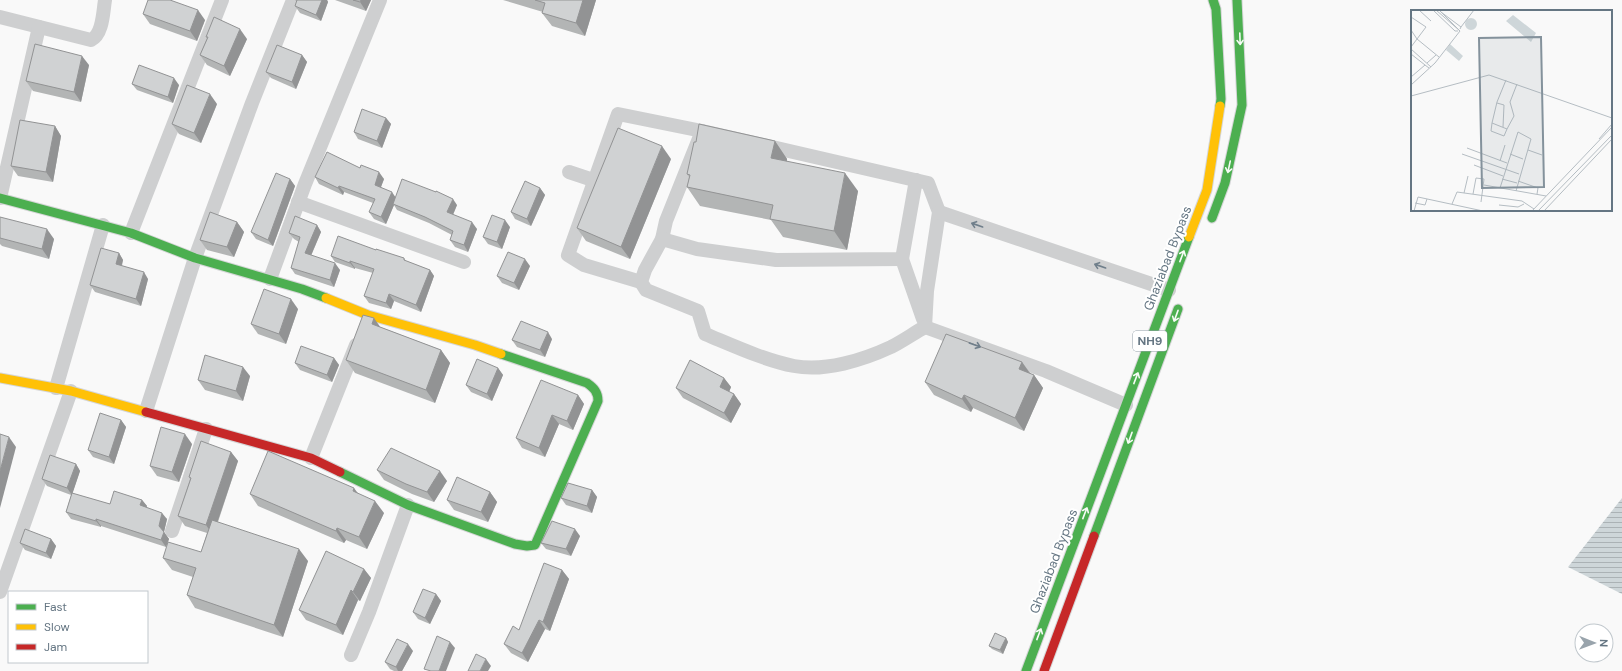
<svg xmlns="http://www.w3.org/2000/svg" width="1622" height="671" font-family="'DM Sans',sans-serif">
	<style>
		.water { fill: url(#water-rules) }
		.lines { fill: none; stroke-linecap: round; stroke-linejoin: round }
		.fast-casing { stroke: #d5d6d7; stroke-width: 11 }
		.slow-casing { stroke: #d5d6d7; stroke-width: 11 }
		.jam-casing { stroke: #d5d6d7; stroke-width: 11 }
		.street { stroke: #cecfd0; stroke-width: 14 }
		.fast { stroke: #4caf50; stroke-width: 9 }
		.slow { stroke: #ffc107; stroke-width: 9 }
		.jam { stroke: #c62828; stroke-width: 9 }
		.wall { fill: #b3b5b5 }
		.shaded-wall { fill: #929394 }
		.building { fill: #d0d2d3; stroke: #929394 }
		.oneway { stroke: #f6fbf6 }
		.oneway2 { stroke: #707f8b }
		.labels { text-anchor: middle; stroke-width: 4; stroke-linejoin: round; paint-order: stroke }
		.shield { fill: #fff; stroke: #939fa8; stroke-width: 1 }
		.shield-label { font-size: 12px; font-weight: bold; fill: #657683 }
		.street-label { font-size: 13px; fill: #657683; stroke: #fff }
		.inset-road { fill: none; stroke: #b5bdc3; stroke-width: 1 }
		.view { fill: #84929c; fill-opacity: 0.15; stroke: #84929c; stroke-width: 2 }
		.inset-edge { fill: none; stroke: #657683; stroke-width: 2 }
	</style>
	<defs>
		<pattern id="water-rules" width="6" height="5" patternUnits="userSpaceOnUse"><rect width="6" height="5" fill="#ced6d9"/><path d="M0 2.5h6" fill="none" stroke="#abb2b5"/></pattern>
	</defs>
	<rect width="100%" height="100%" fill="#f9f9f9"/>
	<polygon class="water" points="1622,498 1622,594 1568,567"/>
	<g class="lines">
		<g class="fast-casing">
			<g id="fast">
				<polyline points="1213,0 1216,9 1221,99 1220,106"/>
				<polyline points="0,198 131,233 195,258 302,289 326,298"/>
				<polyline points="1212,218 1225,183 1242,105 1237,0"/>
				<path d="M 340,472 L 408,505 L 515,544 L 527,546 L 535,545 L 598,401 C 598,392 594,388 587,383 L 501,354"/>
				<polyline points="1094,536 1178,309"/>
				<polyline points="1026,671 1189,237"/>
			</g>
		</g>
		<g class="slow-casing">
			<g id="slow">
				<polyline points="1189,237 1207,190 1220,106"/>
				<polyline points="326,298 368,315 475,345 501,354"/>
				<polyline points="0,378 71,391 146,412"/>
			</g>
		</g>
		<g class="jam-casing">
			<g id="jam">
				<polyline points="146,412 311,458 340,472"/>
				<polyline points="1044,671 1094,536"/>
			</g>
		</g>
		<g class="street">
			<path d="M 0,17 L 91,40 C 103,34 103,12 105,0"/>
			<path d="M 702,131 L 928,183 L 939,212 L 927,291 L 925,327 C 914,333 903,341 891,347 C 863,360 825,372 794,366 C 764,360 734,346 705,334 L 698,311 L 646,290 L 641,282 L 645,270 L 662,239 L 666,221 Z"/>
			<polyline points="569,172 593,180"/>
			<polyline points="0,198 39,27"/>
			<polyline points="298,202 464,262"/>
			<polyline points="939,212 1169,290"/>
			<polyline points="131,233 222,0"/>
			<polyline points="662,239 697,249 776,260 902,259 916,180"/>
			<polyline points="902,259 923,319"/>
			<polyline points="270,279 305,184 380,0"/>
			<polyline points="641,282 584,265 568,255 618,114 702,131"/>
			<polyline points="925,327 1046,371 1126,405"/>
			<polyline points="56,388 103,225"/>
			<polyline points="146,411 195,258 252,103 293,0"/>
			<polyline points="311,458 356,345"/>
			<polyline points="172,531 206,429"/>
			<polyline points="0,592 71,391"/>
			<polyline points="351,655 369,612 408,505"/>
		</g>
		<use href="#fast" class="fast"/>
		<use href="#slow" class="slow"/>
		<use href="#jam" class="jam"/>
	</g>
	<g class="wall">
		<polygon points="295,0 327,0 328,2 321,21 300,13 295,6 297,2"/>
		<polygon points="335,0 371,0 366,11"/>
		<polygon points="503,0 596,0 585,36 552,26 542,13 543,12"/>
		<polygon points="143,14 205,20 197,41 150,24"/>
		<polygon points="206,37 247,39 230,76 207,65 200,55 207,38"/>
		<polygon points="302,55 307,62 296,89 271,78 266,72"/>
		<polygon points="89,65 81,102 33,91 26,81"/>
		<polygon points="132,84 179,85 173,103 137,90"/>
		<polygon points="217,104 201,143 179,134 172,124"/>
		<polygon points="386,118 391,124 382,148 358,139 354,132"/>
		<polygon points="55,126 61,136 53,182 18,176 11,166"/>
		<polygon points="775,141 787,159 787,161 858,191 847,250 783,237 771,220 700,206 687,187 689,177 687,174 696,142"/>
		<polygon points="671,159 630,259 586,241 577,228"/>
		<polygon points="360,168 384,179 381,187 395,197 457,205 453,215 477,229 468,252 455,247 450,240 452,235 429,223 397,210 394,205 386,224 374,219 369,212 373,203 344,192 343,195 319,184 315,177"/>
		<polygon points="290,179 295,186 273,246 256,239 251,232"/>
		<polygon points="540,188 545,195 531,226 515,219 511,212"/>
		<polygon points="0,217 54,239 49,259 2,246 0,244"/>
		<polygon points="237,222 244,232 234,257 207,250 200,240"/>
		<polygon points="317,225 321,232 311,256 340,270 334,287 295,274 291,268 299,242 294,239 289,233"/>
		<polygon points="510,227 502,249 488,244 483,237"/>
		<polygon points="376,250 404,258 406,261 430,270 434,276 421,312 394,301 391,309 369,303 364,296 373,273 355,268 355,269 335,262 331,256"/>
		<polygon points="119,253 123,260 122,266 148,279 141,306 95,292 90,285"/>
		<polygon points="530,266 519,290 502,283 497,276"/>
		<polygon points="298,309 286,344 258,334 251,324"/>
		<polygon points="380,327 441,350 450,363 435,403 355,373 346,360"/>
		<polygon points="552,339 545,357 517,347 512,340"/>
		<polygon points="334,358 339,365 332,382 300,370 295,363"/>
		<polygon points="1022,362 1031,374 1034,375 1043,388 1024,431 973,408 971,412 934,395 925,382"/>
		<polygon points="498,368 503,375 492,401 471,392 466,385"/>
		<polygon points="250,376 243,401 205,390 198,380"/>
		<polygon points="724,378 731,387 729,392 734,394 741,404 731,423 683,398 676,388"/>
		<polygon points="578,395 584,404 573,430 559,424 545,457 522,448 516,438"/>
		<polygon points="121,420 126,427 114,464 93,457 88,450"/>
		<polygon points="192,444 179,482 157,476 150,466"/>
		<polygon points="231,452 238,461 218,522 308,561 283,637 195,608 187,595 193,577 172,570 163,558 201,552 207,533 185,526 178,516 190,479 189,477"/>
		<polygon points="76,464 80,471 72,494 110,504 142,500 147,506 146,507 167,519 164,532 169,539 166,547 101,526 101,527 71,519 66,512 71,495 47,486 42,479"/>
		<polygon points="377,470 447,481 434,502 412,494 384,480"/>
		<polygon points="592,490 597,497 592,513 566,505 561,498"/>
		<polygon points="490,492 497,502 488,522 454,510 447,500"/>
		<polygon points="250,494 384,513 367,549 346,540 344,543 258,506"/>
		<polygon points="580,536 571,556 546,549 541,543"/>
		<polygon points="51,539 56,546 51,559 25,550 20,543"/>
		<polygon points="364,569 371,578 360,601 358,600 343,635 306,620 299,610"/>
		<polygon points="562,570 569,579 550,631 545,629 528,662 511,653 504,644 519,630"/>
		<polygon points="436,594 441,601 430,624 418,619 413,612"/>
		<polygon points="1006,638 1008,642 1003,654 992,649 989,646"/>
		<polygon points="413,651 402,671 394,671 390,669 385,662"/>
	</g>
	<g class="shaded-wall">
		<polygon points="322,0 327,0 328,2 321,21 316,15"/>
		<polygon points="361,0 371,0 366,11 360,2"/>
		<polygon points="583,0 596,0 585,36 576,23"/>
		<polygon points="198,10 205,20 197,41 190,31"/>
		<polygon points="240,29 247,39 230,76 224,66"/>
		<polygon points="302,55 307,62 296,89 292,82"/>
		<polygon points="82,56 89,65 81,102 74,92"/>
		<polygon points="174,78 179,85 173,103 168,97"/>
		<polygon points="210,94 217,104 201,143 194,133"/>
		<polygon points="386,118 391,124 382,148 377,141"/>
		<polygon points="55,126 61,136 53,182 46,172"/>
		<polygon points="775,141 787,159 784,176 771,158"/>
		<polygon points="662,146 671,159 630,259 621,247"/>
		<polygon points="379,172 384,179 379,192 375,185"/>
		<polygon points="845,173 858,191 847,250 834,231"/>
		<polygon points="290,179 295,186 273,246 268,240"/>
		<polygon points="339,186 344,192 343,195 338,188"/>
		<polygon points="540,188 545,195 531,226 527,219"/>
		<polygon points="392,192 396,198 393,204 394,205 386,224 381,217"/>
		<polygon points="453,199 457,205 451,219 447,212"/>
		<polygon points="505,220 510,227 502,249 497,242"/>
		<polygon points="237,222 244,232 234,257 227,247"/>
		<polygon points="472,222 477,229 468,252 464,245"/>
		<polygon points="317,225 321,232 309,260 305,253"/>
		<polygon points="47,229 54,239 49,259 42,249"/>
		<polygon points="119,253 123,260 120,271 116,264"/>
		<polygon points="525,259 530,266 519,290 514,283"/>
		<polygon points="350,261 355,268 355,269 350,263"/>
		<polygon points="335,263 340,270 334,287 330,280"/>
		<polygon points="430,270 434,276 421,312 416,305"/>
		<polygon points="144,272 148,279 141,306 136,299"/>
		<polygon points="389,294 394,301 391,309 386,303"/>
		<polygon points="291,299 298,309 286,344 279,334"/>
		<polygon points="374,318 383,331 372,324"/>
		<polygon points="548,332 552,339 545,357 540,350"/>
		<polygon points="441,350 450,363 435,403 426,390"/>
		<polygon points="334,358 339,365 332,382 327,375"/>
		<polygon points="1022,362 1031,375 1019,369"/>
		<polygon points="243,367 250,376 243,401 236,391"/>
		<polygon points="498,368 503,375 492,401 487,394"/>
		<polygon points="1034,375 1043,388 1024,431 1015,418"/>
		<polygon points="724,378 731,387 727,397 720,387"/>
		<polygon points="734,394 741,404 731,423 724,413"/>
		<polygon points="578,395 584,404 573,430 567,421"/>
		<polygon points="964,395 973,408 971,412 962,399"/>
		<polygon points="552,415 559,424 545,457 539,448"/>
		<polygon points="121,420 126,427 114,464 109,457"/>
		<polygon points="185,434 192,444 179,482 172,472"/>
		<polygon points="9,437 16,447 0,508 0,471"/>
		<polygon points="231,452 238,461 213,535 206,525"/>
		<polygon points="76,464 80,471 72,495 67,488"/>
		<polygon points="440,471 447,481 434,502 427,492"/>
		<polygon points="354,488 363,500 353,491"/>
		<polygon points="592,490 597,497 592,513 587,506"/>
		<polygon points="490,492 497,502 488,522 481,512"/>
		<polygon points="142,500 147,506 145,512 140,505"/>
		<polygon points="375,501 384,513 367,549 359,537"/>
		<polygon points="162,513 167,519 164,532 159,526"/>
		<polygon points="96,519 101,526 101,527 96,521"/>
		<polygon points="337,528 346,540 344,543 336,531"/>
		<polygon points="575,529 580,536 571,556 566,549"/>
		<polygon points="164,532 169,539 166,547 161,540"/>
		<polygon points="51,539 56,546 51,559 46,553"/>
		<polygon points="299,549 308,561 283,637 274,625"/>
		<polygon points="364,569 371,578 360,601 353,592"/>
		<polygon points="562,570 569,579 550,631 543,622"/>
		<polygon points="351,590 358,600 343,635 336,625"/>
		<polygon points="436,594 441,601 430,624 425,618"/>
		<polygon points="539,620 545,629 528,662 522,653"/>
		<polygon points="1006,638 1008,642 1003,654 1000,650"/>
		<polygon points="450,642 455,648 446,671 439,671"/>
		<polygon points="408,644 413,651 402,671 398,671 396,667"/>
		<polygon points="486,659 491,666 488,671 480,671"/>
	</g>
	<g class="building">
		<polygon points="148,0 170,0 198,10 190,31 143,14"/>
		<polygon points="297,0 322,0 316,15 295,6"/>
		<polygon points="353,0 361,0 360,2"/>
		<polygon points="535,0 583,0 576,23 542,13 545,3"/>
		<polygon points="214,17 240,29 224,66 200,55 208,37 206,37"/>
		<polygon points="35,44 82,56 74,92 26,81"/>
		<polygon points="277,45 302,55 292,82 266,72"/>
		<polygon points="139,65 174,78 168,97 132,84"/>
		<polygon points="187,85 210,94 194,133 172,124"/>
		<polygon points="362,109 386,118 377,141 354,132"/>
		<polygon points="20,120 55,126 46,172 11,166"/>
		<polygon points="699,124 775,141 771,158 845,173 834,231 770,219 773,205 687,187 690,175 687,174 694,142 696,142"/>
		<polygon points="618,128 662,146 621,247 577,228"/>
		<polygon points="327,152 360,168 361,165 379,172 375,185 392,192 381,217 369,212 375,199 339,186 338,188 315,177"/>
		<polygon points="276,173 290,179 268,240 251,232"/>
		<polygon points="402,179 436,192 436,191 453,199 447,212 472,222 464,245 450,240 453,231 425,217 393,204"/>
		<polygon points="525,181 540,188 527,219 511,212"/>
		<polygon points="210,212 237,222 227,247 200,240"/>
		<polygon points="492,215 505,220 497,242 483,237"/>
		<polygon points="295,216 317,225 305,253 335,263 330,280 291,268 300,237 289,233"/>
		<polygon points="0,217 47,229 42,249 0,238"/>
		<polygon points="338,236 376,250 376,249 404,258 404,260 430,270 416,305 389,294 386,303 364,296 374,269 350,261 350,263 331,256"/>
		<polygon points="101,248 119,253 116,264 144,272 136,299 90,285"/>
		<polygon points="508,252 525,259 514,283 497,276"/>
		<polygon points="264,289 291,299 279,334 251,324"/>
		<polygon points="363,315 374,318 372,324 441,350 426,390 346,360"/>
		<polygon points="521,321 548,332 540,350 512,340"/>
		<polygon points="946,334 1022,362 1019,369 1034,375 1015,418 964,395 962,399 925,382"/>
		<polygon points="301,346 334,358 327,375 295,363"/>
		<polygon points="205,355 243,367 236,391 198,380"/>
		<polygon points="477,359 498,368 487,394 466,385"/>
		<polygon points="690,360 724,378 720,387 734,394 724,413 676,388"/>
		<polygon points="541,380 578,395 567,421 552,415 539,448 516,438"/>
		<polygon points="100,413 121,420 109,457 88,450"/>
		<polygon points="161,427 185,434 172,472 150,466"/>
		<polygon points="0,434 9,437 0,471"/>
		<polygon points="201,441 231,452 206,525 178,516 191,478 189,477"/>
		<polygon points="391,448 440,471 427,492 406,484 377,470"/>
		<polygon points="268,451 354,488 353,491 375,501 359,537 337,528 336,531 250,494"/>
		<polygon points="50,455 76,464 67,488 42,479"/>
		<polygon points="457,477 490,492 481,512 447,500"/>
		<polygon points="568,483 592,490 587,506 561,498"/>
		<polygon points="114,491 142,500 140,505 162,513 159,526 164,532 161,540 96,519 96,521 66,512 72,493 110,504"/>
		<polygon points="212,520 299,549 274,625 187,595 196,568 163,558 168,542 201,552"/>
		<polygon points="552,521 575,529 566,549 541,543"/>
		<polygon points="25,529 51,539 46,553 20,543"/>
		<polygon points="326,551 364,569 353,592 351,590 336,625 299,610"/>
		<polygon points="544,563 562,570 543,622 539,620 522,653 504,644 513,626 519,630"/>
		<polygon points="423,589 436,594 425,618 413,612"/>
		<polygon points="995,633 1006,638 1000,650 989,646"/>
		<polygon points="437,636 450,642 439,671 431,671 424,669"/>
		<polygon points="397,639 408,644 396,667 385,662"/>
		<polygon points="476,654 486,659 480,671 468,671"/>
	</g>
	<defs><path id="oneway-shaft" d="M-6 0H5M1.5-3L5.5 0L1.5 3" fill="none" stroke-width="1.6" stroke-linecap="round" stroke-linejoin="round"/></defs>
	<g class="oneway">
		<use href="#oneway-shaft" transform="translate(1240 39) rotate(88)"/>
		<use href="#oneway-shaft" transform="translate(1229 167) rotate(102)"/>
		<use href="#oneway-shaft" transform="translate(1182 256) rotate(-69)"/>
		<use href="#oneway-shaft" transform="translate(1176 316) rotate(110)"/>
		<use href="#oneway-shaft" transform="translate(1136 378) rotate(-69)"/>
		<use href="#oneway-shaft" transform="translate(1130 438) rotate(110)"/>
		<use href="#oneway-shaft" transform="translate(1085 513) rotate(-69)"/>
		<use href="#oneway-shaft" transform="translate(1039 634) rotate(-69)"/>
	</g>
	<g class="oneway2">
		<use href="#oneway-shaft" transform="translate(977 225) rotate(-161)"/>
		<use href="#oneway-shaft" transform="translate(1100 266) rotate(-161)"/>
		<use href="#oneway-shaft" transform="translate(975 345) rotate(20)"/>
	</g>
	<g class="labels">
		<rect class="shield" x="1133" y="331" width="34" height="20" rx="3"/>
		<g class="shield-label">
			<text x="1150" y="345">NH9</text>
		</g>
		<g class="street-label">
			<text transform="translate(1167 258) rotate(-69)" y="5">Ghaziabad Bypass</text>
			<text transform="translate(1053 561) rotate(-69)" y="5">Ghaziabad Bypass</text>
		</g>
	</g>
	<g transform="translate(1411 10)">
		<rect width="201" height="201" fill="#f9f9f9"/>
		<path d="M 102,5 L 125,23 L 120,32 L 95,11 ZM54 14a6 6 0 1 1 12 0a6 6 0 1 1-12 0ZM 39,34 L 52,46 L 48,51 L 35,40 Z" fill="#ced6d9"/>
		<path class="inset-road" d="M 8,0 L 20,11M 22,0 L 44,21 L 47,21M 25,0 L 49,21 L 28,0M 30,2 L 50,17 L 49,19M 0,7 L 15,17 L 0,37M 50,17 L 63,0M 0,20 L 6,29 L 28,47M 0,39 L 20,57M 0,44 L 14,55M 16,53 L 25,45M 0,67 L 14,55 L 18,58M 95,70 L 86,92 L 81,113 L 96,119 L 103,106 L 99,92 L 106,74M 0,75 L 24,53 L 49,21M 0,86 L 78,65 L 201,108M 86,93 L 93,95 L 92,117M 81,113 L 80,121 L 93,126 L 96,119M 188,129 L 201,114M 56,138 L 96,153M 117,140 L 131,145M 51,144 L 108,164M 99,144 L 112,149M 89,151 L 94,135M 63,155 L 92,166M 91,169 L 106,173M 107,171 L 127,178 L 126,184M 73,175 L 135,186M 89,178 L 107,122 L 120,129 L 105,181M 53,183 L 57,166M 62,184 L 65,168 L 73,169 L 70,192M 4,193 L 14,195 L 16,189M 41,194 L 46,182 L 111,191 L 123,199M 88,195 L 107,197 L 113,194M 3,201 L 7,187 L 72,201M 121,201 L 201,117M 127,201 L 201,125M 133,201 L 201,129"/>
		<path class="view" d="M 130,27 L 133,177 L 71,178 L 68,28 Z"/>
		<rect width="201" height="201" class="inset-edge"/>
	</g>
	<rect x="8" y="591" width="140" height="72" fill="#ffffff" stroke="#c1c8cd"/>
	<rect x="16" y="604" width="20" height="6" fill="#4caf50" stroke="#c1c8cd"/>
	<text x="44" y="611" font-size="12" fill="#657683">Fast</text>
	<rect x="16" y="624" width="20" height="6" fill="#ffc107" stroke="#c1c8cd"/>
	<text x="44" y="631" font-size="12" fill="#657683">Slow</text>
	<rect x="16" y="644" width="20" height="6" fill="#c62828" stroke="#c1c8cd"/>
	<text x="44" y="651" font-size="12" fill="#657683">Jam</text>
	<g transform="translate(1594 643) rotate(91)"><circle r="19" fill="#ffffff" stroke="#c1c8cd"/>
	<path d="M0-3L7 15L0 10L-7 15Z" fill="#99a4ac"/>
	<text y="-6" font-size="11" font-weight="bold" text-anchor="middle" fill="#657683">N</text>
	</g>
</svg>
